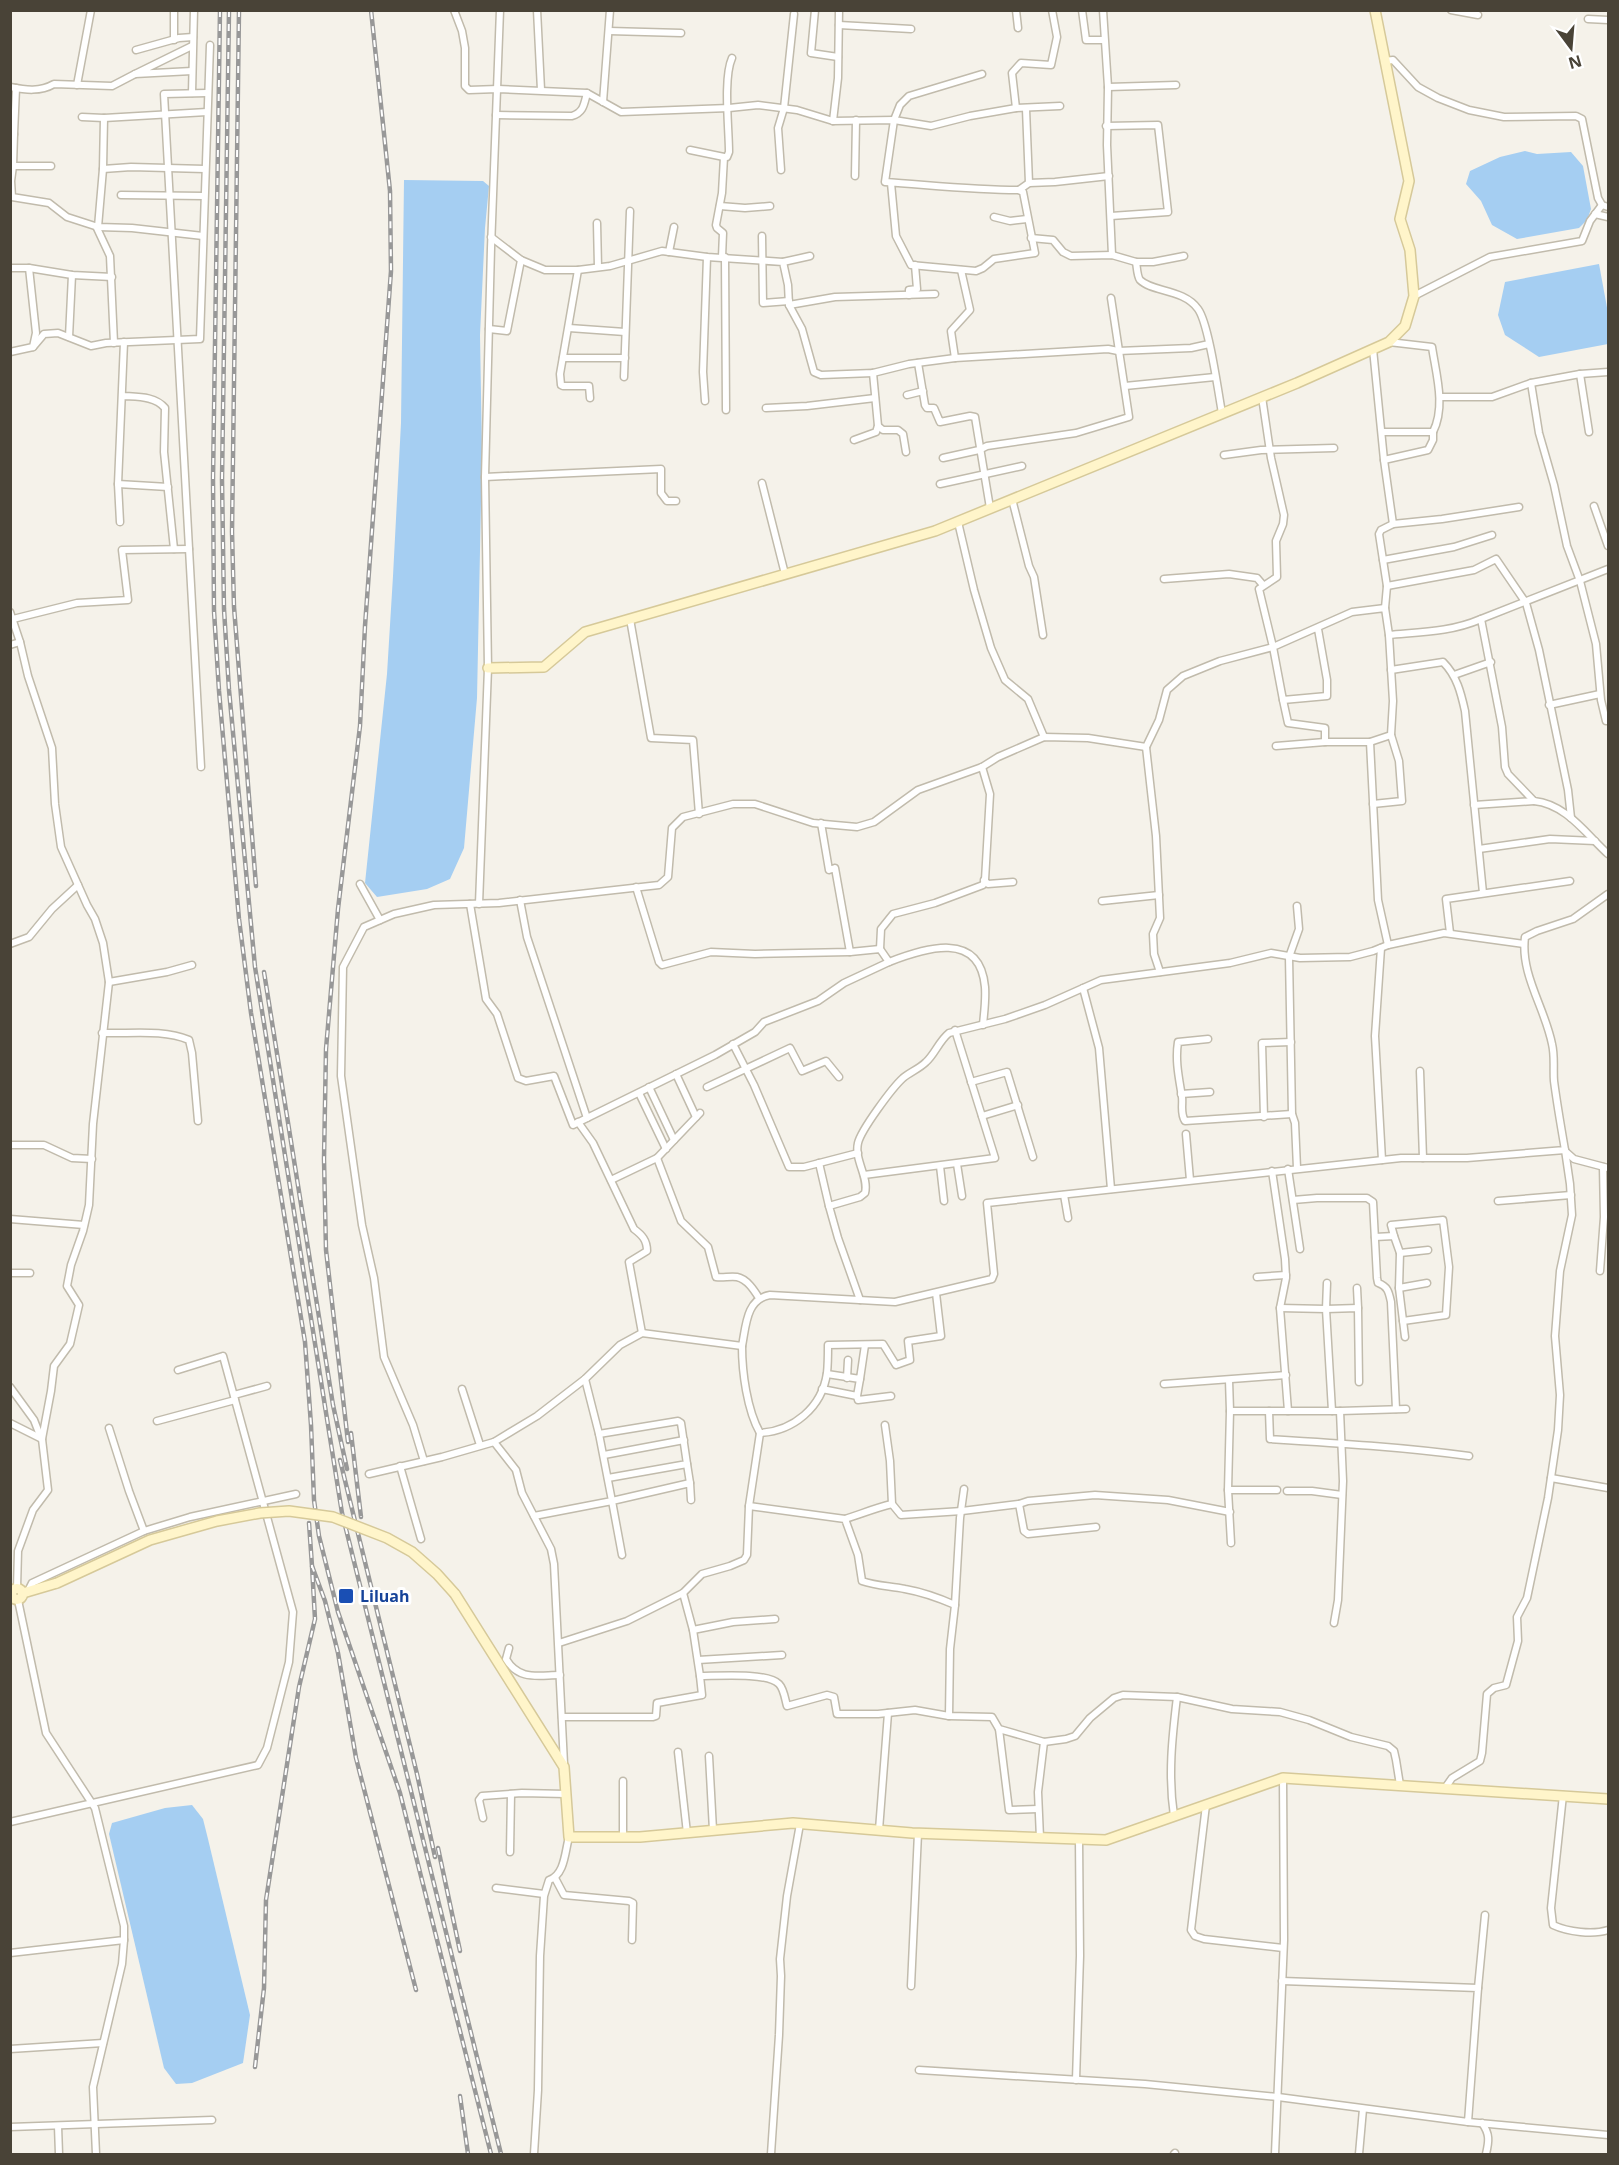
<svg xmlns="http://www.w3.org/2000/svg" width="1619" height="2165" font-family="'Open Sans',sans-serif">
	<style>
		.water { fill: #a5cef2 }
		.lines { fill: none; stroke-linecap: round; stroke-linejoin: round }
		.street-casing { stroke: #c1bbac; stroke-width: 9 }
		.secondary-casing { stroke: #d6c999; stroke-width: 12 }
		.street { stroke: #fff; stroke-width: 6 }
		.secondary { stroke: #fff5ca; stroke-width: 9 }
		.rail-casing { stroke: #989898; stroke-width: 4.5 }
		.rail { stroke: #fff; stroke-width: 2; stroke-dasharray: 7; stroke-linecap: butt }
		.secondary-bridge-casing { stroke: #d6c999; stroke-width: 12; stroke-linecap: butt }
		.secondary-bridge { stroke: #fff5ca; stroke-width: 9 }
		.transit-dot { fill: #1a4fb4; stroke: #fff; stroke-width: 2 }
		.labels { text-anchor: middle; stroke-width: 6; stroke-linejoin: round; paint-order: stroke }
		.transit-label { font-size: 16px; font-weight: bold; fill: #164399; stroke: #fff; text-anchor: start }
	</style>
	<rect width="100%" height="100%" fill="#f5f2ea"/>
	<g class="water">
		<polygon points="1525,151 1537,154 1571,152 1583,166 1591,209 1587,220 1579,228 1517,239 1492,225 1481,201 1466,184 1470,171 1500,157"/>
		<polygon points="404,180 483,181 489,186 485,228 480,335 482,453 477,698 464,848 450,879 427,889 377,897 365,883 387,674 393,576 401,423"/>
		<polygon points="1599,264 1608,313 1608,344 1539,357 1505,335 1498,315 1505,282"/>
		<polygon points="192,1805 203,1819 208,1839 250,2015 243,2063 192,2083 176,2084 164,2068 109,1834 112,1823 165,1808"/>
	</g>
	<g class="lines">
		<g class="street-casing">
			<g id="street">
				<path d="M 454,10 L 462,31 L 465,48 L 465,86 L 469,90 L 498,89 L 587,93 L 621,112 L 729,108 L 758,105 L 797,110 L 833,121 L 894,120 L 885,182 C 930,185 974,190 1019,190 L 1023,192 L 1035,253 L 994,259 L 983,268 L 976,271 L 911,265 L 896,236 L 891,183"/>
				<polyline points="537,10 541,90"/>
				<polyline points="815,10 811,53 838,57"/>
				<polyline points="1016,10 1018,28"/>
				<polyline points="1082,10 1086,40 1104,40"/>
				<polyline points="1103,10 1108,87 1107,145 1112,255"/>
				<polyline points="1451,10 1478,15"/>
				<polyline points="1588,19 1608,20"/>
				<polyline points="839,25 911,29"/>
				<polyline points="609,31 681,33"/>
				<polyline points="174,40 174,10"/>
				<polyline points="192,46 135,74 192,71"/>
				<polyline points="136,50 179,38 193,37"/>
				<polyline points="1384,61 1393,60 1418,87 1438,98 1469,110 1504,117 1576,116 1582,119 1598,198 1602,205 1608,207"/>
				<polyline points="982,74 909,96 900,105 894,120 931,126 970,116 1016,108 1060,106"/>
				<polyline points="77,85 91,10"/>
				<path d="M 10,87 C 26,90 40,92 54,84 L 112,86 L 135,74"/>
				<polyline points="1108,87 1176,85"/>
				<polyline points="192,93 194,10"/>
				<polyline points="603,102 610,10"/>
				<polyline points="1016,108 1012,73 1021,63 1051,65 1057,37 1052,10"/>
				<polyline points="1026,109 1029,183"/>
				<path d="M 496,115 L 572,116 C 584,112 584,104 587,93"/>
				<polyline points="82,117 104,118 207,112"/>
				<polyline points="833,121 838,78 839,10"/>
				<polyline points="1106,126 1158,125 1168,212 1111,216"/>
				<polyline points="10,134 14,134 16,88"/>
				<polyline points="690,150 724,157"/>
				<polyline points="51,166 13,166 11,181 12,197 49,203 67,217 98,227 132,228 203,236"/>
				<polyline points="11,167 13,166 14,134"/>
				<polyline points="103,169 131,167 205,169"/>
				<polyline points="781,170 778,128 784,108 794,14"/>
				<polyline points="855,176 856,120"/>
				<polyline points="1019,190 1029,183 1055,182 1109,176"/>
				<polyline points="121,195 204,196"/>
				<polyline points="720,206 745,208 770,206"/>
				<polyline points="1595,214 1608,217"/>
				<polyline points="994,217 1010,221 1027,219"/>
				<polyline points="597,223 598,267"/>
				<polyline points="96,226 110,256 114,343"/>
				<polyline points="98,227 103,169 104,118"/>
				<polyline points="762,236 763,303 789,301"/>
				<polyline points="1031,238 1053,240 1063,252 1071,256 1112,255 1136,262"/>
				<polyline points="669,252 674,227"/>
				<path d="M 1184,256 L 1153,262 L 1136,262 C 1137,267 1137,276 1140,280 C 1152,292 1184,289 1198,309 C 1209,324 1218,391 1222,413"/>
				<path d="M 722,257 L 723,233 L 717,228 L 716,225 L 722,193 L 724,157 L 727,157 L 729,152 C 729,129 723,78 732,58"/>
				<polyline points="725,257 726,410"/>
				<polyline points="521,260 545,270 578,270 610,266 662,251 707,257 783,262 788,285 789,305 802,329 814,372 821,375 873,373 909,364 955,358 1108,349 1118,351 1191,348 1209,344"/>
				<polyline points="783,262 810,256"/>
				<polyline points="10,268 29,268 72,275 112,277"/>
				<polyline points="578,270 560,374 561,385 563,386 589,386 590,398"/>
				<polyline points="909,295 909,290 917,289 915,265"/>
				<polyline points="1414,296 1490,257 1582,241 1590,221 1602,205"/>
				<polyline points="789,305 835,297 935,294"/>
				<polyline points="569,328 625,332"/>
				<polyline points="489,329 507,331 521,260 491,237"/>
				<polyline points="69,337 72,275"/>
				<polyline points="33,347 44,334 58,333 91,346 106,343 200,339 210,45"/>
				<polyline points="1373,349 1384,460 1393,524"/>
				<polyline points="10,352 33,347 36,333 29,268"/>
				<polyline points="563,358 625,358"/>
				<polyline points="955,358 951,331 970,310 961,270"/>
				<polyline points="918,363 925,405 927,408 934,408 940,422 970,416 975,417 990,508"/>
				<polyline points="1580,374 1589,432"/>
				<polyline points="624,377 630,211"/>
				<polyline points="1531,383 1539,433 1554,485 1567,546 1580,581 1596,644 1601,700 1606,721 1608,721"/>
				<polyline points="1125,386 1215,377"/>
				<polyline points="907,395 923,391"/>
				<path d="M 123,396 C 138,397 155,396 165,408 L 164,452 L 174,549"/>
				<polyline points="1440,397 1492,397 1531,383 1580,374 1608,372"/>
				<polyline points="705,401 703,372 707,257"/>
				<polyline points="766,408 807,406 875,398"/>
				<polyline points="878,426 883,430 898,430 903,434 906,452"/>
				<path d="M 1382,432 L 1433,432 C 1446,406 1436,374 1432,347 L 1389,342"/>
				<polyline points="854,440 876,432 878,426 873,373"/>
				<polyline points="1224,455 1261,450 1334,448"/>
				<polyline points="943,458 979,450 987,446 1076,433 1129,417 1111,298"/>
				<polyline points="1384,460 1428,450 1433,440 1433,432"/>
				<polyline points="485,477 661,469 661,493 667,501 676,501"/>
				<polyline points="762,483 785,574"/>
				<polyline points="118,484 168,487"/>
				<polyline points="940,484 1022,466"/>
				<polyline points="1012,499 1029,566 1034,577 1043,635"/>
				<polyline points="1594,506 1608,546"/>
				<polyline points="120,522 118,484 124,342"/>
				<polyline points="958,522 974,590 991,648 1005,680 1028,699 1044,737"/>
				<polyline points="1383,560 1454,547 1492,535"/>
				<polyline points="1164,579 1229,574 1257,578 1263,585"/>
				<polyline points="1387,586 1474,570 1496,559 1526,603 1539,650 1568,790 1571,818"/>
				<polyline points="1385,608 1387,586 1379,534 1381,530 1393,524 1442,519 1519,507"/>
				<polyline points="10,612 20,642 28,676 52,748 55,804 61,847 87,905 95,919 103,943 109,982 93,1124 89,1205 83,1231 71,1265 67,1286 79,1305 70,1344 54,1366 51,1391 42,1439 48,1490 33,1510 18,1551 17,1588"/>
				<polyline points="13,619 77,603 128,600 122,550 189,549"/>
				<polyline points="630,619 651,738 693,740 699,814"/>
				<polyline points="1481,619 1608,569"/>
				<path d="M 1318,629 L 1327,680 L 1327,696 L 1283,700 L 1273,647 L 1352,612 L 1385,608 L 1389,635 C 1421,632 1451,632 1481,619 L 1502,727 L 1505,767 L 1508,774 L 1534,801 C 1566,804 1586,834 1608,854"/>
				<polyline points="10,645 20,642"/>
				<path d="M 1391,670 L 1443,662 C 1457,676 1461,693 1465,711 L 1483,893"/>
				<polyline points="1454,675 1491,662"/>
				<polyline points="1283,700 1288,723 1325,728 1325,742"/>
				<polyline points="1549,705 1600,694"/>
				<polyline points="1370,742 1378,900 1388,945"/>
				<polyline points="1276,746 1325,742 1370,742 1391,735 1393,701 1389,635"/>
				<polyline points="1146,747 1156,836 1160,918 1153,934 1154,954 1160,972"/>
				<polyline points="201,767 164,94 207,93"/>
				<polyline points="1373,804 1402,801 1399,761 1391,735"/>
				<polyline points="1474,805 1534,801"/>
				<polyline points="1479,849 1550,839 1595,841"/>
				<polyline points="984,880 988,884 1013,882"/>
				<polyline points="360,884 380,920"/>
				<polyline points="636,887 659,962 662,965 711,952 755,954 850,952 835,868 829,870 821,823"/>
				<polyline points="1102,901 1159,895"/>
				<polyline points="470,904 486,999 497,1014 518,1078 526,1081 554,1076 573,1125 587,1118 527,937 520,900"/>
				<polyline points="479,904 488,668 485,477 491,248 500,10"/>
				<polyline points="1297,906 1299,929 1289,957 1292,1114 1295,1123 1297,1168"/>
				<polyline points="1450,933 1446,899 1570,881"/>
				<polyline points="10,944 29,937 52,909 78,885"/>
				<polyline points="1381,948 1375,1036 1382,1160"/>
				<polyline points="880,949 881,929 893,914 935,903 983,885 985,880 990,794 982,767"/>
				<path d="M 850,952 L 880,949 L 889,962 C 925,948 980,930 985,987 C 986,1000 984,1013 983,1025"/>
				<polyline points="109,982 167,972 192,965"/>
				<polyline points="1083,988 1099,1048 1111,1189"/>
				<path d="M 102,1033 C 130,1034 163,1029 189,1040 L 192,1053 L 198,1121"/>
				<path d="M 1208,1039 L 1178,1042 C 1175,1061 1179,1078 1182,1097 C 1183,1105 1180,1113 1185,1121 L 1292,1114"/>
				<polyline points="733,1044 754,1085 789,1167 804,1167 858,1153"/>
				<polyline points="1420,1071 1423,1158"/>
				<polyline points="676,1074 696,1117"/>
				<polyline points="971,1082 1007,1072 1033,1157"/>
				<polyline points="649,1087 674,1140"/>
				<polyline points="707,1087 790,1048 802,1071 826,1061 839,1077"/>
				<polyline points="639,1093 666,1149"/>
				<polyline points="1181,1094 1210,1092"/>
				<polyline points="982,1116 1018,1105"/>
				<polyline points="1264,1117 1262,1043 1291,1042"/>
				<polyline points="587,1118 715,1055 755,1032 764,1022 818,1001 844,983 889,962"/>
				<path d="M 578,1122 L 593,1143 L 634,1229 C 642,1235 647,1240 647,1251 L 629,1262 L 642,1333"/>
				<polyline points="1186,1134 1190,1180"/>
				<polyline points="10,1145 44,1145 72,1158 92,1159"/>
				<polyline points="1565,1151 1574,1159 1608,1168"/>
				<path d="M 657,1158 L 681,1221 L 708,1247 L 716,1277 C 723,1278 730,1276 737,1277 C 747,1279 754,1290 759,1298"/>
				<polyline points="819,1163 829,1206"/>
				<polyline points="957,1164 962,1196"/>
				<polyline points="940,1166 944,1201"/>
				<polyline points="1288,1169 1300,1249"/>
				<polyline points="1272,1171 1285,1259 1286,1278 1280,1308 1288,1411 1340,1411 1406,1409"/>
				<polyline points="864,1175 995,1158 955,1030"/>
				<polyline points="611,1180 657,1158 700,1113"/>
				<polyline points="1064,1195 1068,1218"/>
				<path d="M 1293,1200 L 1317,1198 L 1367,1198 L 1373,1202 L 1377,1278 L 1378,1283 C 1388,1286 1389,1293 1391,1302 L 1396,1409"/>
				<polyline points="1498,1201 1571,1195"/>
				<polyline points="10,1219 84,1225"/>
				<polyline points="1394,1236 1391,1225 1443,1220 1449,1267 1446,1315 1403,1321"/>
				<polyline points="1375,1237 1394,1236 1400,1253 1399,1288 1405,1337"/>
				<polyline points="1400,1253 1428,1250"/>
				<polyline points="1600,1271 1604,1217 1603,1167"/>
				<polyline points="10,1273 30,1273"/>
				<polyline points="1257,1277 1286,1275"/>
				<polyline points="1327,1283 1326,1309 1358,1308 1359,1382"/>
				<polyline points="1357,1288 1358,1308"/>
				<polyline points="1399,1288 1427,1283"/>
				<path d="M 860,1300 L 838,1238 L 829,1206 L 860,1197 L 865,1193 C 869,1177 854,1160 858,1143 C 861,1130 892,1088 903,1078 C 910,1072 919,1069 926,1062 C 935,1054 939,1041 949,1033 L 1005,1019 L 1045,1005 L 1101,980 L 1230,963 L 1271,953 L 1300,958 L 1350,957 L 1373,951 L 1388,945 L 1444,933 L 1524,944"/>
				<polyline points="1280,1308 1326,1309 1332,1411"/>
				<path d="M 742,1346 C 742,1372 747,1410 760,1433 C 793,1431 822,1408 827,1373 C 828,1364 828,1355 828,1345 L 883,1344 L 896,1365 L 910,1360 L 908,1341 L 941,1336 L 936,1293"/>
				<polyline points="827,1374 860,1379 865,1345"/>
				<polyline points="847,1378 848,1360"/>
				<polyline points="1229,1380 1230,1411"/>
				<polyline points="1164,1384 1286,1375"/>
				<polyline points="10,1387 34,1420 41,1438"/>
				<polyline points="462,1389 480,1445"/>
				<polyline points="822,1389 857,1396 860,1379"/>
				<polyline points="234,1395 267,1386"/>
				<polyline points="857,1396 858,1400 891,1396"/>
				<path d="M 1269,1411 L 1270,1439 C 1336,1443 1403,1447 1469,1456"/>
				<polyline points="157,1421 235,1400"/>
				<polyline points="10,1423 42,1439"/>
				<polyline points="885,1425 890,1461 892,1504 901,1515 962,1511 1019,1504 1028,1501 1095,1495 1168,1500 1230,1512"/>
				<polyline points="109,1428 129,1491 144,1531"/>
				<polyline points="599,1434 678,1421 681,1423 687,1464 608,1478"/>
				<polyline points="494,1442 516,1470 522,1493 551,1549 554,1564 564,1764"/>
				<polyline points="604,1455 684,1440"/>
				<polyline points="424,1461 413,1425 384,1357 374,1278 362,1225 341,1076 343,967 364,927 394,914 434,905 499,903 659,885 668,877 672,828 683,817 733,804 755,804 813,823 857,827 874,822 918,790 982,767 998,757 1044,737 1088,738 1146,747 1159,720 1167,690 1183,676 1220,661 1273,647 1259,589 1277,577 1276,541 1283,524 1284,515 1271,458 1262,397"/>
				<polyline points="687,1464 690,1483"/>
				<polyline points="400,1466 421,1539"/>
				<path d="M 369,1474 L 442,1457 L 494,1442 L 537,1416 L 585,1379 L 620,1345 L 642,1333 L 742,1346 C 746,1326 746,1299 770,1295 L 895,1302 L 992,1279 L 994,1274 L 987,1203 L 1401,1158 L 1467,1158 L 1565,1150 C 1561,1127 1557,1104 1554,1081 C 1553,1069 1555,1056 1552,1044 C 1545,1008 1520,974 1525,937 L 1537,931 L 1573,919 L 1608,894"/>
				<polyline points="1551,1478 1608,1488"/>
				<polyline points="1228,1490 1277,1490"/>
				<polyline points="1287,1491 1312,1491 1342,1495"/>
				<polyline points="1019,1504 1024,1531 1028,1534 1096,1527"/>
				<path d="M 749,1506 L 845,1519 L 858,1555 L 862,1581 C 876,1586 890,1586 905,1589 C 922,1592 939,1598 955,1605 L 950,1649 L 949,1716"/>
				<polyline points="534,1516 612,1501 599,1434 585,1379"/>
				<path d="M 845,1519 C 861,1514 875,1508 892,1504"/>
				<polyline points="1231,1543 1228,1490 1230,1411 1288,1411"/>
				<polyline points="622,1555 612,1501 690,1483 691,1500"/>
				<polyline points="28,1591 32,1583 144,1531 190,1517 296,1494"/>
				<path d="M 683,1593 L 693,1630 L 700,1676 C 717,1676 767,1672 779,1684 C 784,1689 785,1699 787,1706 L 827,1695 L 834,1697 L 837,1714 L 878,1714 L 915,1710 L 949,1716 L 992,1717 L 999,1729 L 1044,1742 L 1038,1792 L 1040,1838"/>
				<polyline points="955,1605 960,1518 964,1489"/>
				<polyline points="1334,1623 1338,1600 1343,1481 1340,1411"/>
				<polyline points="693,1630 733,1622 775,1619"/>
				<polyline points="559,1643 627,1621 683,1593 702,1574 730,1566 744,1560 747,1555 749,1506 760,1433"/>
				<path d="M 509,1648 L 506,1659 C 519,1681 538,1675 560,1675"/>
				<polyline points="698,1660 782,1655"/>
				<polyline points="562,1717 653,1717 656,1716 657,1703 702,1695 700,1676"/>
				<polyline points="999,1729 1009,1810 1038,1809"/>
				<polyline points="1044,1742 1066,1739 1075,1736 1090,1718 1114,1698 1123,1695 1177,1697 1232,1709 1280,1712 1309,1720 1351,1737 1388,1746 1394,1751 1396,1760 1400,1785"/>
				<polyline points="678,1752 687,1833"/>
				<polyline points="709,1756 713,1830"/>
				<polyline points="623,1781 623,1837"/>
				<polyline points="1445,1788 1452,1778 1480,1761 1482,1753 1487,1694 1494,1688 1506,1685 1518,1641 1517,1617 1527,1598 1548,1498 1558,1430 1560,1395 1555,1336 1560,1271 1572,1215 1570,1184 1565,1150"/>
				<path d="M 1563,1795 L 1551,1908 L 1553,1925 C 1568,1932 1593,1935 1608,1930"/>
				<polyline points="1206,1805 1191,1930 1195,1936 1204,1939 1283,1948"/>
				<path d="M 1174,1816 C 1168,1776 1172,1738 1177,1697"/>
				<polyline points="483,1818 479,1800 482,1796 522,1793 566,1794"/>
				<polyline points="10,1822 258,1765 267,1748 289,1662 293,1612 223,1356 178,1370"/>
				<polyline points="879,1830 888,1713"/>
				<polyline points="510,1852 511,1794"/>
				<polyline points="555,1878 564,1895 629,1901 633,1903 632,1940"/>
				<polyline points="496,1888 544,1894"/>
				<polyline points="10,1953 124,1940 124,1926 95,1808 46,1733 18,1600"/>
				<polyline points="911,1986 918,1833"/>
				<polyline points="1478,1988 1485,1915"/>
				<polyline points="10,2049 103,2043"/>
				<polyline points="919,2070 1145,2084 1278,2097 1468,2122 1478,1988 1282,1981"/>
				<polyline points="1076,2080 1080,1956 1079,1839"/>
				<polyline points="1468,2122 1608,2135"/>
				<path d="M 1482,2123 C 1490,2134 1489,2141 1486,2154"/>
				<polyline points="58,2126 59,2154"/>
				<polyline points="10,2127 212,2120"/>
				<polyline points="96,2154 93,2087 122,1964 124,1940"/>
				<path d="M 534,2154 L 538,2090 L 540,1956 L 544,1896 L 549,1880 C 565,1875 565,1851 569,1837"/>
				<polyline points="771,2154 779,2035 781,1976 780,1959 787,1896 800,1824"/>
				<polyline points="1174,2154 1175,2153"/>
				<polyline points="1275,2154 1284,1940 1283,1778"/>
				<polyline points="1359,2154 1363,2109"/>
			</g>
		</g>
		<g class="secondary-casing">
			<g id="secondary">
				<polyline points="488,668 544,667 585,632 935,531 1297,383 1389,342 1405,326 1414,296 1410,250 1400,219 1409,181 1375,10"/>
				<circle cx="17" cy="1594" r="5.5"/>
				<polyline points="23,1593 57,1583"/>
				<polyline points="455,1594 564,1767 569,1837 640,1837 793,1823 912,1833 1106,1840 1283,1778 1608,1799"/>
			</g>
		</g>
		<use href="#street" class="street"/>
		<use href="#secondary" class="secondary"/>
		<g class="rail-casing">
			<g id="rail">
				<polyline points="220,10 213,479 214,611 219,691 239,919 251,1013 305,1342 311,1425 314,1500 319,1536 338,1612 400,1793 491,2154"/>
				<polyline points="229,10 222,480 224,609 229,690 255,967 342,1513 501,2154"/>
				<polyline points="239,10 232,532 234,607 256,886"/>
				<polyline points="264,972 333,1405 347,1469"/>
				<polyline points="351,1433 361,1517"/>
				<polyline points="348,1442 326,1250 324,1159 326,1049 338,909 360,726 365,626 391,271 390,191 371,10"/>
				<polyline points="340,1460 417,1774 435,1857"/>
				<polyline points="309,1523 312,1566 325,1601 338,1653 356,1758 416,1990"/>
				<polyline points="438,1848 460,1951"/>
				<polyline points="255,2067 264,1988 266,1900 299,1687 315,1619 312,1566"/>
				<polyline points="460,2096 468,2154"/>
			</g>
		</g>
		<use href="#rail" class="rail"/>
		<g class="secondary-bridge-casing">
			<polyline id="secondary-bridge" points="57,1583 150,1540 217,1521 260,1513 289,1511 333,1517 387,1538 412,1552 437,1574 455,1594"/>
		</g>
		<use href="#secondary-bridge" class="secondary-bridge"/>
	</g>
	<rect class="transit-dot" x="338" y="1588" width="16" height="16" rx="3"/>
	<g class="labels">
		<g class="transit-label">
			<text x="360" y="1602">Liluah</text>
		</g>
	</g>
	<rect width="1619" height="2165" fill="none" stroke="#494337" stroke-width="24"/>
	<g transform="translate(1571 48) rotate(164)" stroke="#ffffff" stroke-width="4.5" paint-order="stroke">
	<path d="M0-4.5L10 22L0 15L-10 22Z" fill="#494337"/>
	<text y="-9" font-size="16" font-weight="bold" text-anchor="middle" fill="#494337">N</text>
	</g>
</svg>
